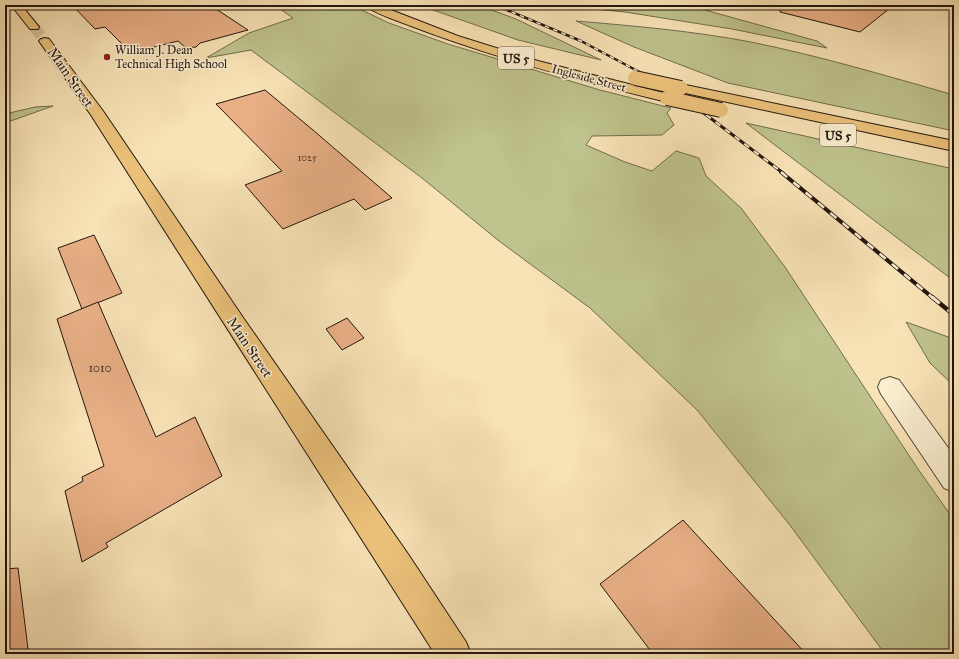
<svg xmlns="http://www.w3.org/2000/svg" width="959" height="659" font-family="'IM FELL Great Primer',serif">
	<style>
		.green { fill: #bfc38d; stroke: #716c4e }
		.building { fill: #e8af85; stroke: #23160e }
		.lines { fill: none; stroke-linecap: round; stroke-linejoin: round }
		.major-tunnel { stroke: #d8c49d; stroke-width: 11; stroke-dasharray: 11 5.5; stroke-linecap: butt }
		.minor-casing { stroke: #584938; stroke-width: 2 }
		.major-casing { stroke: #23160e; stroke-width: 2 }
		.minor { fill: #faedd0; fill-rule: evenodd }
		.major { fill: #ecc27b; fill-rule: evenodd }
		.rail-far3-casing { stroke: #23160e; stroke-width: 2.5 }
		.rail-far2-casing { stroke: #23160e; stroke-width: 3 }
		.rail-far1-casing { stroke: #23160e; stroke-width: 4 }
		.rail-casing { stroke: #23160e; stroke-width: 4.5 }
		.rail-far3 { stroke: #faedd0; stroke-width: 1.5; stroke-dasharray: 4.5; stroke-linecap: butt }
		.rail-far2 { stroke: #faedd0; stroke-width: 2; stroke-dasharray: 6; stroke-linecap: butt }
		.rail-far1 { stroke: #faedd0; stroke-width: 2.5; stroke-dasharray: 8; stroke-linecap: butt }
		.rail { stroke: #faedd0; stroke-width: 3; stroke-dasharray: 10; stroke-linecap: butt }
		.major-bridge-casing { stroke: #23160e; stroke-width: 16; stroke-linecap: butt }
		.major-bridge { stroke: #ecc27b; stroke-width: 14 }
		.poi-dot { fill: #8f2418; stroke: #faedd0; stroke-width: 1.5 }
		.labels { text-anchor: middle; stroke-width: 3; stroke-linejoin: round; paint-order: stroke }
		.far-number-label { font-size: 10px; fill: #543c2c }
		.far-poi-label { font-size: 12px; fill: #23160e; stroke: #faedd0; text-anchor: start }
		.far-street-label { font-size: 12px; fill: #23160e; stroke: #faedd0 }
		.number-label { font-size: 12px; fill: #543c2c }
		.shield { fill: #faedd0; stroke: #645648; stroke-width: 1 }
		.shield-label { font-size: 13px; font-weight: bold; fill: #23160e }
		.street-label { font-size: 14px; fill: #23160e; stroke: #faedd0 }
	</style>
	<rect width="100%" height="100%" fill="#f8e3b6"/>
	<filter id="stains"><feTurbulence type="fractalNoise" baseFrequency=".005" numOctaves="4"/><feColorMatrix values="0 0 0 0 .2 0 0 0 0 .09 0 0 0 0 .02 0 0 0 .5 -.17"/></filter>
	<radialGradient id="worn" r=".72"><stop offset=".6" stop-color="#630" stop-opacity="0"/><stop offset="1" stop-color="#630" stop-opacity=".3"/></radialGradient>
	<g class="green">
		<polygon points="274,5 351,5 389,23 448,44 600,90 671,108 667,113 674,125 662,135 592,136 586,145 625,162 652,171 676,151 699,158 706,176 741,208 785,267 918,469 954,520 954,654 885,654 789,524 697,410 590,308 499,241 422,178 251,50 206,58 249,33 293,18"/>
		<polygon points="419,5 478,5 516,19 601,60 518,40"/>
		<polygon points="554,5 716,5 705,10 817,41 827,48 732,29 625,12"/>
		<path d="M 576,21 C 635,26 693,31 751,42 C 820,56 887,76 954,95 L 954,131 L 728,83 L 634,47 Z"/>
		<polygon points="53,106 5,123 5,114 35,107"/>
		<polygon points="746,123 954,169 954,281"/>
		<polygon points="906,322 954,339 954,386 930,363"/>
	</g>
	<g class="building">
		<polygon points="72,5 210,5 248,30 200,43 196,47 186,48 178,41 131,53 105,27 95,29"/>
		<polygon points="781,5 894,5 860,32 780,12"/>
		<polygon points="265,90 313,130 392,198 365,210 354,199 283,229 245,185 282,171 216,104"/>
		<polygon points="94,235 122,293 82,309 58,248"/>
		<polygon points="98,302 156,437 195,417 222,476 106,543 108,547 82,562 65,491 83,481 82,477 104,466 57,319"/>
		<polygon points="347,318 364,338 342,350 326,329"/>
		<polygon points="683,520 806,654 653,654 600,584"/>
		<polygon points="18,568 28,649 20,654 5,654 5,569"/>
	</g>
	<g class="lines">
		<polyline class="major-tunnel" points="34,27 45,41"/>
		<g class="minor-casing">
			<polygon id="minor" points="890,377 899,380 954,456 954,492 944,488 881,394 878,387 881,380"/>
		</g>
		<g class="major-casing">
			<g id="major">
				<polygon points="11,5 21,5 39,27 38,29 30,29"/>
				<path d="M 365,5 L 378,5 L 458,36 L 538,61 L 672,95 L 674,98 L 672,101 L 667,102 C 580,81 495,58 411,26 C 401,22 371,12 365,5 Z"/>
				<polygon points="45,38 49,39 103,111 244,319 408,554 466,642 471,654 435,654 91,115 39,41 41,39"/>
				<polygon points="681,84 954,141 954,151 676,91 674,88 676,85"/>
			</g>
		</g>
		<use href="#minor" class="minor"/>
		<use href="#major" class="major"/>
		<g class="rail-far3-casing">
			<polyline id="rail-far3" points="495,5 581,41 647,76"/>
		</g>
		<g class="rail-far2-casing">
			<polyline id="rail-far2" points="646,75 705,114 783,173"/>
		</g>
		<g class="rail-far1-casing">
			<polyline id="rail-far1" points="781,172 933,298"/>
		</g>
		<g class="rail-casing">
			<polyline id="rail" points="932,297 954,315"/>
		</g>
		<use href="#rail-far3" class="rail-far3"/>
		<use href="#rail-far2" class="rail-far2"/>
		<use href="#rail-far1" class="rail-far1"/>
		<use href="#rail" class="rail"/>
		<g class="major-bridge-casing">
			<g id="major-bridge">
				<polyline points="635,78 681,88"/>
				<polyline points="667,98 721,110"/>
			</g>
		</g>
		<use href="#major-bridge" class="major-bridge"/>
	</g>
	<circle class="poi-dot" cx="107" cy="57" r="4"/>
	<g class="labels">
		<g class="far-number-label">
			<text x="307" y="161">1025</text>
		</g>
		<g class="far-poi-label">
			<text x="115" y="54">William J. Dean<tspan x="115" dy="14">Technical High School</tspan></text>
		</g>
		<g class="far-street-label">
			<text transform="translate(589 78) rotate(15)" y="4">Ingleside Street</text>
		</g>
		<g class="number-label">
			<text x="100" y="372">1010</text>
		</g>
		<g class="shield">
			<rect x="498" y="47" width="36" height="22" rx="3"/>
			<rect x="820" y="124" width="36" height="22" rx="3"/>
		</g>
		<g class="shield-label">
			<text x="516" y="63">US 5</text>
			<text x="838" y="140">US 5</text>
		</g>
		<g class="street-label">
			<text transform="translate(71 77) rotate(55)" y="5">Main Street</text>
			<text transform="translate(250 347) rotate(56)" y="5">Main Street</text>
		</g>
	</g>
	<rect width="959" height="659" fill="none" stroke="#f8e3b6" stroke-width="20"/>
	<rect x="6" y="6" width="947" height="647" fill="none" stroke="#23160e" stroke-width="2"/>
	<rect x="10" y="10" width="939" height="639" fill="none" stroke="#23160e"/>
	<rect width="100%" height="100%" filter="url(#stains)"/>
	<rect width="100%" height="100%" fill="url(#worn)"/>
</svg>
